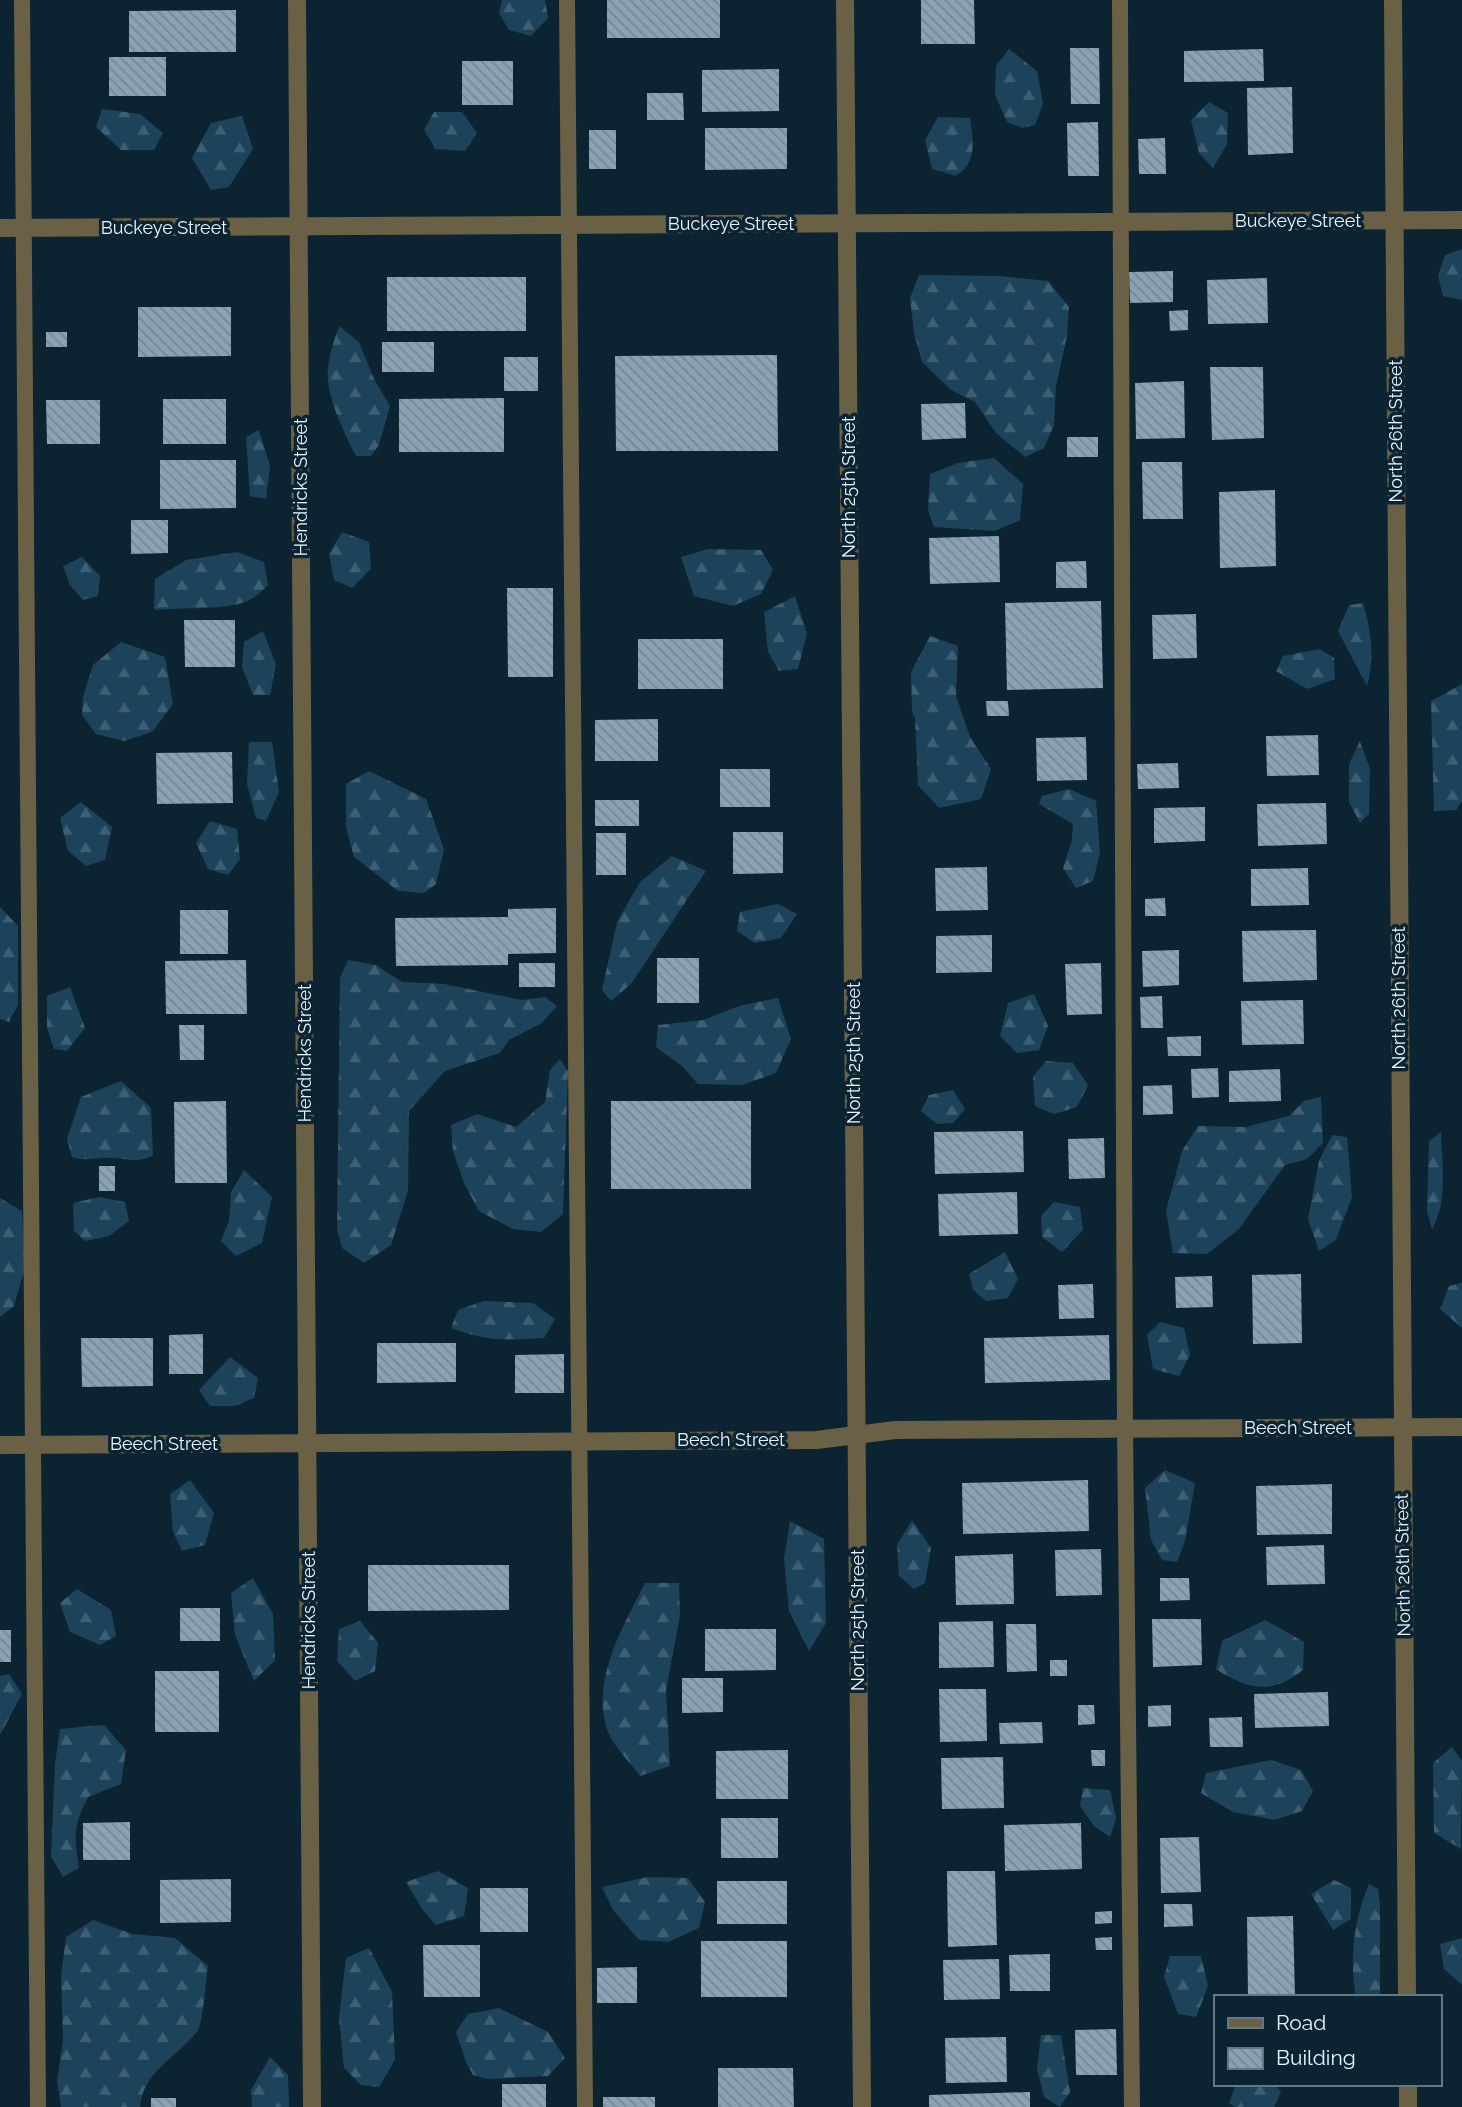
<svg xmlns="http://www.w3.org/2000/svg" width="1462" height="2107" font-family="Raleway,sans-serif">
	<style>
		.forest { fill: url(#forest-firs) }
		.building { fill: url(#building-back-hatch) }
		.lines { fill: none; stroke-linecap: round; stroke-linejoin: round }
		.service { stroke: #696046; stroke-width: 16 }
		.minor { stroke: #696046; stroke-width: 18 }
		.tertiary { stroke: #696046; stroke-width: 18 }
		.labels { text-anchor: middle; stroke-width: 7; stroke-linejoin: round; paint-order: stroke }
		.street-label { font-size: 18px; fill: #e7f5fe; stroke: #0c2331 }
	</style>
	<defs>
		<pattern id="forest-firs" width="22" height="20" patternUnits="userSpaceOnUse" patternTransform="scale(1.75)"><rect width="22" height="20" fill="#1c435a"/><path d="M5 1l3.5 6h-7zM16 11l3.5 6h-7z" fill="#3d5f73"/></pattern>
		<pattern id="building-back-hatch" width="6" height="6" patternUnits="userSpaceOnUse" patternTransform="scale(1.75)"><rect width="6" height="6" fill="#89a3b5"/><path d="M-1 5l2 2M0 0l6 6M5-1l2 2" fill="none" stroke="#758896"/></pattern>
	</defs>
	<rect width="100%" height="100%" fill="#0c2331"/>
	<g class="forest">
		<polygon points="502,0 545,0 548,18 531,36 509,30 499,13"/>
		<polygon points="1009,49 1037,71 1043,104 1035,125 1022,128 1007,122 995,95 996,66"/>
		<polygon points="1209,102 1228,113 1227,144 1213,168 1199,153 1191,120"/>
		<polygon points="102,109 140,114 163,133 154,150 121,150 96,127"/>
		<polygon points="434,112 462,112 477,133 465,151 436,149 424,130"/>
		<polygon points="242,116 253,149 229,187 211,190 192,158 211,123"/>
		<path d="M 938,117 L 970,118 C 973,140 978,162 956,176 L 932,169 L 925,140 Z"/>
		<polygon points="1462,249 1462,300 1443,296 1438,276 1445,255"/>
		<polygon points="919,275 1000,276 1048,281 1069,307 1067,336 1056,386 1054,425 1044,448 1025,457 996,433 975,402 951,390 922,362 914,333 910,298"/>
		<path d="M 339,326 L 359,342 L 374,379 L 390,406 L 379,445 L 371,456 L 356,456 C 345,435 331,405 328,382 C 326,364 333,343 339,326 Z"/>
		<polygon points="259,430 270,466 266,499 250,496 246,437"/>
		<polygon points="994,458 1023,484 1020,520 995,531 934,527 928,510 930,474 958,463"/>
		<polygon points="342,532 369,542 371,569 352,588 334,580 329,554"/>
		<polygon points="708,549 761,550 773,570 761,594 733,606 694,596 681,557"/>
		<path d="M 237,552 L 264,562 L 268,585 C 263,590 257,596 251,599 C 233,611 178,607 154,610 L 155,579 L 186,560 Z"/>
		<polygon points="82,557 100,576 98,596 83,600 70,585 63,566"/>
		<polygon points="795,596 807,633 798,669 779,671 768,652 764,612"/>
		<path d="M 1363,603 C 1371,631 1375,657 1367,686 L 1338,631 L 1349,605 Z"/>
		<polygon points="263,631 276,664 270,695 253,695 242,667 244,642"/>
		<polygon points="930,636 958,646 956,696 970,737 991,769 981,799 939,808 918,785 915,718 912,712 911,672"/>
		<polygon points="121,642 165,657 173,704 152,732 124,741 96,734 82,715 83,697 93,665"/>
		<polygon points="1320,649 1334,658 1335,679 1307,689 1276,671 1283,656"/>
		<polygon points="1462,684 1462,801 1456,810 1434,811 1431,701"/>
		<polygon points="1360,741 1370,769 1369,814 1360,823 1349,802 1349,764"/>
		<polygon points="249,742 272,742 279,792 266,821 256,818 247,784"/>
		<polygon points="369,771 426,799 444,849 436,884 424,893 398,891 354,857 346,827 346,784"/>
		<polygon points="1069,789 1096,801 1100,853 1093,881 1076,888 1063,868 1072,840 1073,824 1039,804 1042,796"/>
		<polygon points="81,802 112,827 105,860 86,866 68,851 60,818"/>
		<polygon points="210,821 237,829 240,859 228,875 208,869 196,843"/>
		<polygon points="672,856 706,871 631,984 611,1001 602,990 617,922 640,882"/>
		<polygon points="778,904 797,914 781,938 755,943 737,931 740,912"/>
		<polygon points="0,907 18,926 18,1005 9,1022 0,1019"/>
		<polygon points="348,960 376,965 402,982 444,984 522,1000 545,997 557,1006 542,1023 509,1040 500,1053 445,1071 409,1111 408,1191 391,1245 364,1263 342,1248 337,1229 340,978"/>
		<polygon points="70,987 85,1028 67,1051 54,1049 47,1028 47,996"/>
		<polygon points="1034,994 1048,1026 1039,1050 1017,1053 1000,1036 1008,1003"/>
		<polygon points="778,998 791,1039 776,1073 742,1085 698,1084 682,1066 656,1047 658,1025 703,1020 739,1006"/>
		<polygon points="560,1059 568,1071 563,1214 541,1232 513,1229 479,1211 464,1183 453,1151 451,1125 477,1114 516,1127 545,1102 550,1070"/>
		<polygon points="1046,1061 1073,1063 1088,1085 1077,1107 1054,1114 1035,1106 1033,1077"/>
		<path d="M 121,1081 L 151,1108 L 153,1156 C 131,1164 131,1158 110,1158 C 95,1157 86,1162 72,1157 L 67,1139 L 81,1097 Z"/>
		<polygon points="953,1090 965,1109 953,1123 937,1124 921,1111 929,1095"/>
		<polygon points="1321,1097 1323,1143 1307,1159 1285,1165 1239,1229 1207,1254 1173,1253 1166,1211 1182,1151 1198,1126 1246,1127 1289,1116 1304,1101"/>
		<path d="M 1441,1132 C 1442,1161 1448,1204 1432,1229 L 1427,1212 L 1429,1141 Z"/>
		<polygon points="1332,1135 1347,1137 1352,1197 1336,1240 1319,1251 1308,1219 1319,1161"/>
		<polygon points="244,1170 272,1197 262,1243 236,1256 221,1241 229,1221 231,1192"/>
		<polygon points="99,1197 125,1202 129,1221 109,1236 85,1241 74,1231 73,1203"/>
		<polygon points="0,1198 22,1211 25,1267 14,1306 0,1317"/>
		<polygon points="1054,1202 1080,1207 1083,1230 1062,1252 1042,1237 1041,1216"/>
		<polygon points="1005,1252 1018,1279 1008,1298 986,1301 973,1290 969,1274"/>
		<polygon points="1462,1283 1462,1328 1440,1309 1449,1286"/>
		<path d="M 484,1301 L 533,1303 L 555,1319 L 544,1338 C 507,1340 487,1342 451,1328 L 458,1310 Z"/>
		<polygon points="1160,1322 1184,1328 1190,1355 1179,1376 1153,1369 1147,1335"/>
		<polygon points="230,1357 258,1378 254,1398 235,1406 210,1406 199,1390"/>
		<polygon points="1165,1470 1195,1483 1185,1541 1177,1562 1162,1560 1151,1540 1145,1488"/>
		<polygon points="190,1480 214,1513 205,1545 182,1551 173,1532 170,1494"/>
		<polygon points="912,1520 931,1548 925,1583 914,1589 899,1576 897,1545"/>
		<polygon points="790,1521 824,1539 826,1623 809,1651 789,1611 784,1559"/>
		<polygon points="253,1578 273,1614 275,1660 254,1681 235,1635 231,1593"/>
		<path d="M 645,1583 L 679,1583 L 680,1616 L 666,1690 L 670,1766 L 640,1776 C 630,1762 614,1747 608,1732 C 590,1681 623,1627 645,1583 Z"/>
		<polygon points="77,1589 111,1610 116,1636 100,1645 70,1632 60,1603"/>
		<path d="M 1265,1620 L 1304,1642 L 1303,1670 C 1272,1695 1248,1690 1216,1669 L 1222,1641 Z"/>
		<polygon points="360,1621 378,1643 375,1671 355,1681 337,1661 339,1629"/>
		<polygon points="9,1674 22,1694 0,1735 0,1676"/>
		<path d="M 104,1725 L 126,1750 L 121,1784 L 88,1797 C 73,1826 74,1837 79,1868 L 63,1877 L 51,1856 L 55,1764 L 60,1729 Z"/>
		<polygon points="1452,1747 1462,1761 1461,1849 1434,1833 1433,1763"/>
		<polygon points="1271,1760 1301,1770 1313,1791 1302,1811 1274,1820 1233,1812 1201,1793 1206,1773"/>
		<polygon points="1083,1788 1110,1790 1116,1818 1110,1837 1094,1826 1080,1806"/>
		<polygon points="438,1871 468,1888 464,1916 436,1925 422,1909 406,1882"/>
		<polygon points="648,1877 688,1878 705,1902 699,1928 668,1942 639,1940 613,1910 602,1887"/>
		<polygon points="1334,1880 1351,1888 1351,1919 1333,1930 1311,1894"/>
		<path d="M 1369,1884 L 1378,1889 L 1380,1904 L 1380,1997 L 1356,1997 C 1349,1959 1354,1919 1369,1884 Z"/>
		<path d="M 93,1920 L 132,1934 L 175,1938 L 208,1966 C 206,1978 203,2022 198,2030 C 180,2056 143,2070 140,2107 L 61,2107 L 57,2081 L 63,2040 L 61,1976 L 66,1937 Z"/>
		<polygon points="1462,1938 1462,1985 1444,1969 1440,1944"/>
		<polygon points="369,1948 392,1992 395,2060 379,2087 361,2085 344,2068 339,2018 346,1958"/>
		<polygon points="1170,1956 1201,1956 1208,1986 1196,2017 1178,2014 1164,1977"/>
		<polygon points="499,2008 548,2032 565,2058 548,2076 488,2079 473,2075 466,2062 456,2032 468,2014"/>
		<polygon points="1041,2035 1061,2035 1070,2092 1060,2107 1044,2097 1037,2069"/>
		<polygon points="270,2057 288,2075 289,2107 252,2107 251,2090"/>
		<polygon points="1236,2084 1275,2084 1281,2092 1274,2107 1235,2107 1229,2103"/>
	</g>
	<g class="building">
		<rect x="607" y="0" width="113" height="38"/>
		<polygon points="921,0 974,0 975,44 921,44"/>
		<polygon points="236,10 236,52 129,52 129,11"/>
		<polygon points="1070,48 1099,48 1100,104 1071,104"/>
		<polygon points="1263,49 1264,81 1184,82 1184,51"/>
		<rect x="109" y="57" width="57" height="39"/>
		<rect x="462" y="61" width="51" height="44"/>
		<polygon points="779,69 779,111 702,112 702,70"/>
		<polygon points="1292,87 1293,153 1248,155 1247,88"/>
		<polygon points="647,93 683,93 684,120 647,120"/>
		<polygon points="1098,122 1099,176 1068,176 1067,123"/>
		<polygon points="705,128 787,128 787,169 705,170"/>
		<rect x="589" y="130" width="27" height="39"/>
		<polygon points="1165,138 1166,174 1139,174 1138,139"/>
		<polygon points="1173,271 1173,302 1130,303 1129,272"/>
		<rect x="387" y="277" width="139" height="54"/>
		<polygon points="1267,278 1268,323 1208,324 1207,280"/>
		<polygon points="138,307 231,307 231,356 138,357"/>
		<polygon points="1188,310 1188,330 1170,331 1169,311"/>
		<rect x="46" y="332" width="21" height="15"/>
		<rect x="382" y="342" width="52" height="30"/>
		<polygon points="777,355 778,451 616,451 615,356"/>
		<rect x="504" y="357" width="34" height="34"/>
		<polygon points="1210,367 1263,367 1264,438 1212,440"/>
		<polygon points="1184,381 1185,438 1136,439 1135,383"/>
		<polygon points="504,398 504,452 399,452 399,399"/>
		<rect x="163" y="399" width="63" height="45"/>
		<polygon points="46,400 100,400 100,444 47,444"/>
		<polygon points="965,403 966,438 922,440 921,404"/>
		<rect x="1067" y="437" width="31" height="20"/>
		<polygon points="160,460 236,460 236,508 160,509"/>
		<polygon points="1142,462 1182,462 1183,519 1143,519"/>
		<polygon points="1275,490 1276,566 1220,568 1219,492"/>
		<polygon points="131,520 168,520 168,553 131,554"/>
		<polygon points="999,536 1000,582 930,584 929,538"/>
		<polygon points="1086,561 1087,588 1056,588 1056,562"/>
		<polygon points="507,588 553,588 553,677 508,677"/>
		<polygon points="1101,601 1103,688 1007,690 1005,603"/>
		<polygon points="1196,614 1197,658 1153,659 1152,615"/>
		<polygon points="184,620 235,620 235,667 185,667"/>
		<rect x="638" y="639" width="85" height="50"/>
		<polygon points="986,701 1008,701 1009,716 987,716"/>
		<polygon points="658,719 658,761 595,761 595,720"/>
		<polygon points="1318,735 1319,775 1267,776 1266,736"/>
		<polygon points="1086,737 1087,780 1037,781 1036,738"/>
		<polygon points="232,752 233,803 157,804 156,753"/>
		<polygon points="1178,763 1179,788 1138,789 1137,764"/>
		<rect x="720" y="769" width="50" height="38"/>
		<rect x="595" y="800" width="44" height="26"/>
		<polygon points="1326,803 1327,844 1258,846 1257,804"/>
		<polygon points="1205,807 1205,841 1154,843 1154,808"/>
		<polygon points="733,832 783,832 783,873 733,874"/>
		<rect x="596" y="833" width="30" height="42"/>
		<polygon points="987,867 988,910 936,911 935,868"/>
		<polygon points="1308,868 1309,905 1251,906 1251,869"/>
		<polygon points="1165,898 1166,916 1145,916 1145,899"/>
		<polygon points="556,908 556,953 508,954 508,965 396,966 395,918 508,917 508,909"/>
		<rect x="180" y="910" width="48" height="44"/>
		<polygon points="1316,930 1317,980 1243,982 1242,931"/>
		<polygon points="992,935 992,972 936,973 936,936"/>
		<polygon points="1179,950 1179,985 1143,987 1142,951"/>
		<rect x="657" y="958" width="42" height="45"/>
		<polygon points="246,960 247,1014 166,1014 165,961"/>
		<rect x="519" y="963" width="36" height="24"/>
		<polygon points="1101,963 1102,1014 1067,1015 1065,964"/>
		<polygon points="1162,996 1163,1028 1141,1028 1140,997"/>
		<polygon points="1303,1000 1304,1044 1242,1045 1241,1001"/>
		<polygon points="179,1025 204,1025 204,1060 180,1060"/>
		<polygon points="1201,1036 1201,1056 1168,1056 1167,1037"/>
		<polygon points="1218,1068 1219,1097 1192,1098 1191,1069"/>
		<polygon points="1280,1069 1281,1101 1229,1102 1229,1071"/>
		<polygon points="1172,1085 1173,1114 1143,1115 1143,1086"/>
		<polygon points="226,1101 227,1183 175,1183 174,1102"/>
		<rect x="611" y="1101" width="140" height="88"/>
		<polygon points="1023,1131 1024,1172 935,1174 934,1132"/>
		<polygon points="1104,1138 1105,1178 1069,1179 1068,1139"/>
		<rect x="99" y="1166" width="16" height="25"/>
		<polygon points="1017,1192 1018,1234 939,1236 938,1194"/>
		<polygon points="1301,1274 1302,1343 1253,1344 1252,1275"/>
		<polygon points="1212,1276 1213,1307 1176,1308 1175,1277"/>
		<polygon points="1093,1284 1094,1318 1059,1319 1058,1285"/>
		<polygon points="203,1334 203,1374 169,1374 169,1335"/>
		<polygon points="1109,1335 1110,1380 985,1383 984,1338"/>
		<polygon points="81,1338 153,1338 153,1386 82,1387"/>
		<polygon points="377,1343 456,1343 456,1382 377,1383"/>
		<polygon points="564,1354 564,1393 515,1393 515,1355"/>
		<polygon points="1088,1480 1089,1531 963,1534 962,1483"/>
		<polygon points="1332,1484 1332,1534 1257,1535 1256,1486"/>
		<polygon points="1324,1545 1325,1584 1267,1585 1266,1547"/>
		<polygon points="1101,1549 1102,1595 1056,1596 1055,1550"/>
		<polygon points="1013,1554 1014,1604 956,1605 955,1556"/>
		<polygon points="368,1565 509,1565 509,1610 368,1611"/>
		<polygon points="1160,1578 1189,1578 1190,1600 1160,1601"/>
		<rect x="180" y="1608" width="40" height="33"/>
		<polygon points="1152,1619 1201,1619 1202,1665 1153,1667"/>
		<polygon points="993,1621 994,1667 939,1668 939,1622"/>
		<polygon points="1006,1624 1036,1624 1037,1671 1007,1672"/>
		<polygon points="705,1629 776,1629 776,1670 705,1671"/>
		<rect x="0" y="1630" width="11" height="32"/>
		<rect x="1050" y="1660" width="17" height="16"/>
		<rect x="155" y="1671" width="64" height="61"/>
		<polygon points="682,1678 723,1678 723,1712 682,1713"/>
		<polygon points="939,1689 986,1689 987,1741 940,1742"/>
		<polygon points="1328,1692 1329,1726 1255,1728 1254,1694"/>
		<polygon points="1078,1705 1094,1705 1095,1724 1078,1725"/>
		<polygon points="1171,1705 1171,1726 1148,1727 1148,1706"/>
		<polygon points="1242,1717 1243,1747 1210,1747 1209,1718"/>
		<polygon points="1042,1722 1043,1743 1000,1744 999,1723"/>
		<polygon points="788,1750 788,1799 716,1799 716,1751"/>
		<polygon points="1091,1750 1105,1750 1105,1766 1092,1766"/>
		<polygon points="1003,1757 1004,1808 942,1809 941,1758"/>
		<rect x="721" y="1818" width="57" height="40"/>
		<polygon points="130,1822 130,1860 83,1860 83,1823"/>
		<polygon points="1081,1823 1082,1869 1005,1871 1004,1825"/>
		<polygon points="1199,1837 1201,1892 1161,1893 1160,1838"/>
		<polygon points="947,1871 995,1871 997,1945 948,1947"/>
		<polygon points="231,1879 231,1922 160,1923 160,1880"/>
		<rect x="717" y="1881" width="70" height="43"/>
		<rect x="480" y="1888" width="48" height="44"/>
		<polygon points="1164,1904 1192,1904 1193,1926 1164,1927"/>
		<polygon points="1112,1911 1112,1923 1095,1924 1095,1912"/>
		<polygon points="1293,1916 1295,1997 1248,1997 1247,1917"/>
		<polygon points="1112,1937 1112,1950 1096,1950 1095,1938"/>
		<rect x="701" y="1941" width="86" height="56"/>
		<polygon points="423,1945 480,1945 480,1997 424,1997"/>
		<polygon points="1050,1954 1050,1991 1010,1991 1009,1955"/>
		<polygon points="999,1959 1000,1999 944,2000 943,1960"/>
		<polygon points="637,1967 637,2003 597,2003 597,1968"/>
		<polygon points="1116,2029 1117,2075 1076,2075 1075,2030"/>
		<polygon points="1006,2037 1007,2082 946,2083 945,2038"/>
		<polygon points="718,2068 793,2068 794,2107 718,2107"/>
		<rect x="502" y="2084" width="44" height="23"/>
		<polygon points="1030,2092 1030,2107 929,2107 929,2095"/>
		<rect x="603" y="2097" width="52" height="10"/>
		<rect x="151" y="2098" width="25" height="9"/>
	</g>
	<g class="lines">
		<g class="service">
			<polyline points="22,0 38,2107"/>
			<polyline points="567,0 585,2107"/>
			<polyline points="1120,0 1125,1429 1132,2107"/>
		</g>
		<g class="minor">
			<polyline points="297,0 312,2107"/>
			<polyline points="1393,0 1407,1997"/>
			<polyline points="0,228 1462,220"/>
			<polyline points="0,1445 817,1440 895,1430 1462,1427"/>
			<polyline points="1408,2084 1408,2107"/>
		</g>
		<polyline class="tertiary" points="845,0 862,2107"/>
	</g>
	<g class="labels">
		<g class="street-label">
			<text x="1298" y="227">Buckeye Street</text>
			<text x="731" y="230">Buckeye Street</text>
			<text x="164" y="234">Buckeye Street</text>
			<text transform="translate(1396 431) rotate(-90)" y="6">North 26th Street</text>
			<text transform="translate(301 487) rotate(-90)" y="6">Hendricks Street</text>
			<text transform="translate(849 487) rotate(-90)" y="6">North 25th Street</text>
			<text transform="translate(1399 998) rotate(-90)" y="6">North 26th Street</text>
			<text transform="translate(305 1053) rotate(-90)" y="6">Hendricks Street</text>
			<text transform="translate(854 1053) rotate(-90)" y="6">North 25th Street</text>
			<text x="1298" y="1434">Beech Street</text>
			<text x="731" y="1446">Beech Street</text>
			<text x="164" y="1450">Beech Street</text>
			<text transform="translate(1403 1565) rotate(-91)" y="6">North 26th Street</text>
			<text transform="translate(309 1620) rotate(-90)" y="6">Hendricks Street</text>
			<text transform="translate(858 1620) rotate(-90)" y="6">North 25th Street</text>
		</g>
	</g>
	<rect x="1214" y="1995" width="228" height="91" fill="#0c2331" stroke="#647783" stroke-width="2"/>
	<rect x="1228" y="2018" width="35" height="10" fill="#696046" stroke="#647783" stroke-width="2"/>
	<text x="1276" y="2030" font-size="21" fill="#e7f5fe">Road</text>
	<rect x="1228" y="2048" width="35" height="21" fill="url(#building-back-hatch)" stroke="#647783" stroke-width="2"/>
	<text x="1276" y="2065" font-size="21" fill="#e7f5fe">Building</text>
</svg>
